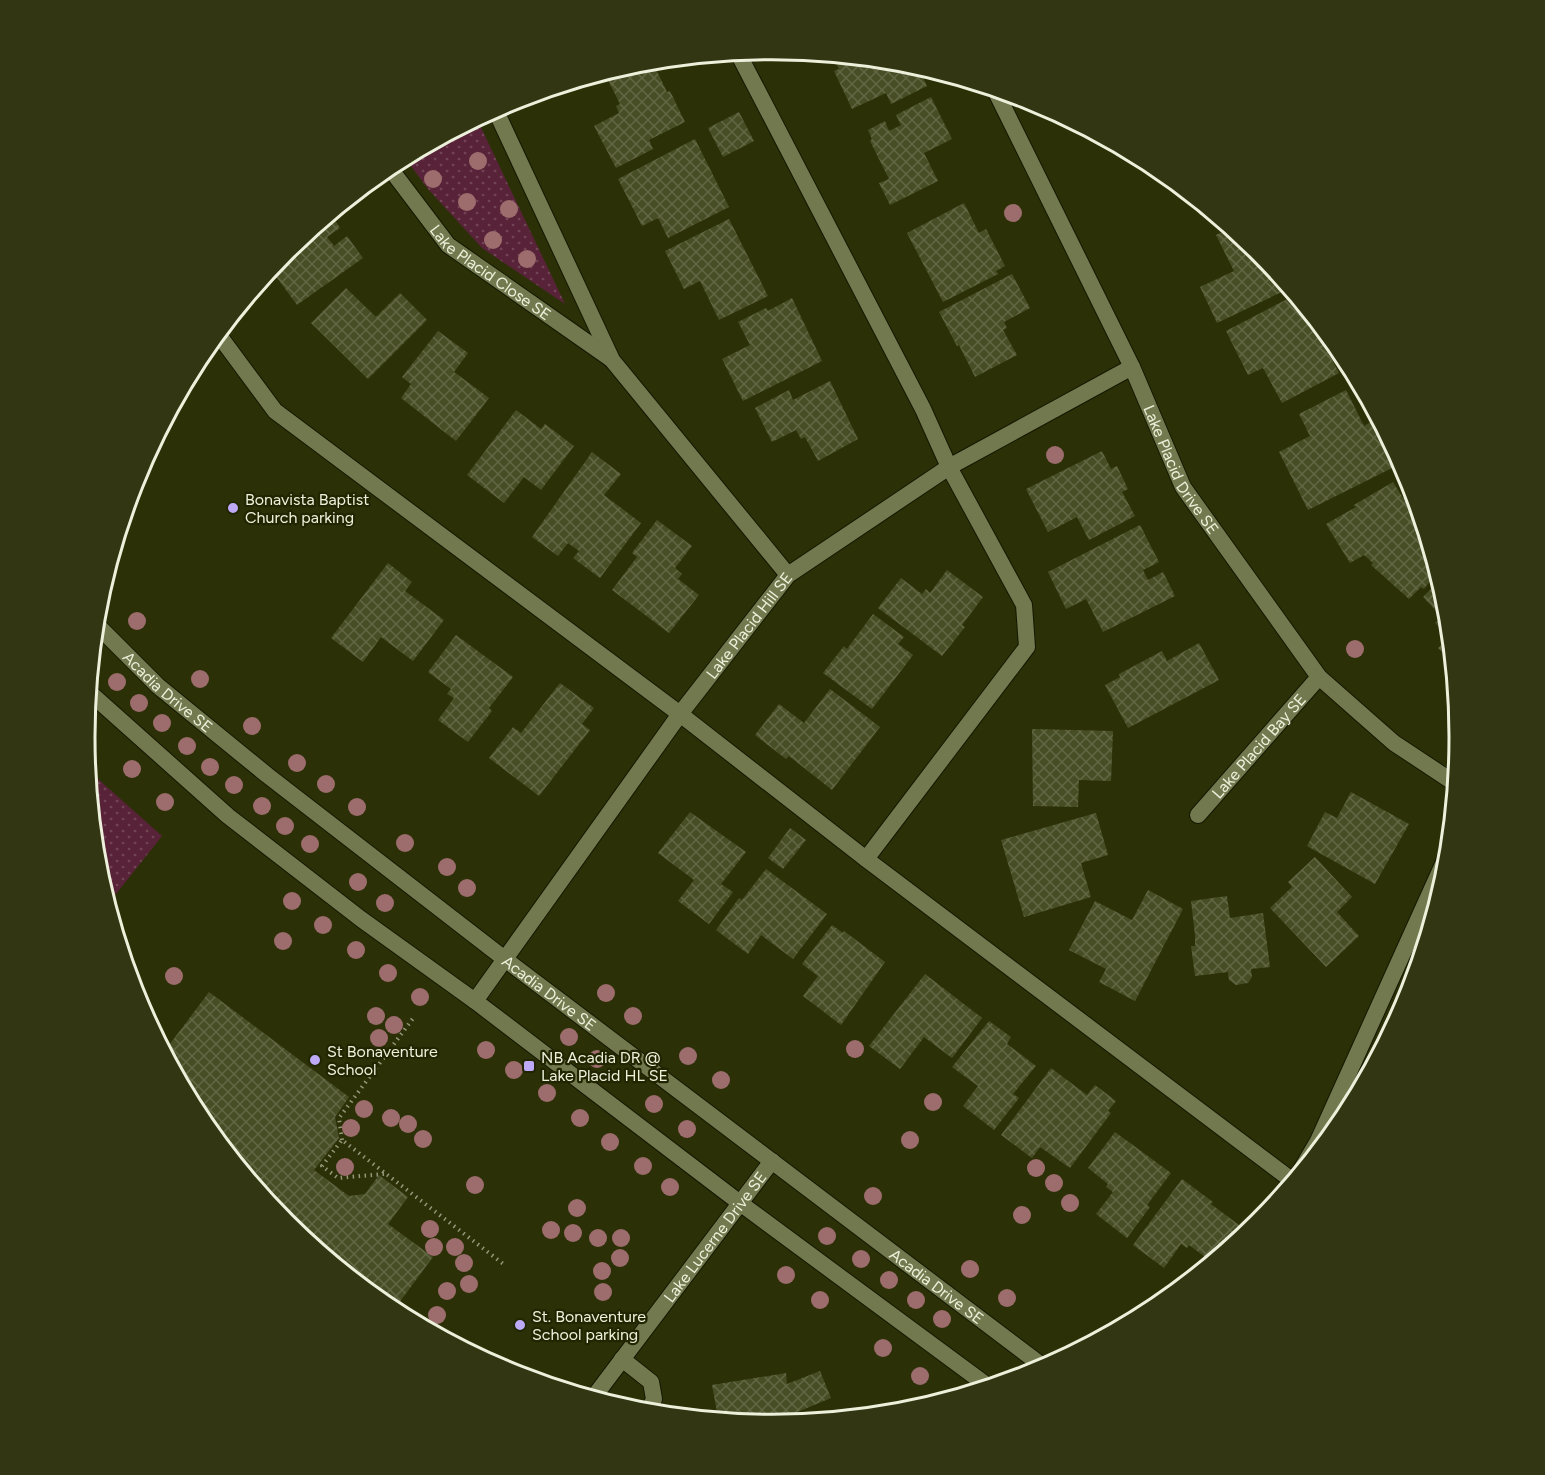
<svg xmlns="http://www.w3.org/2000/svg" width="1545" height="1475" font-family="Figtree,sans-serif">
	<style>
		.grass { fill: url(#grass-dots) }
		.building { fill: url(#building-cross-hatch) }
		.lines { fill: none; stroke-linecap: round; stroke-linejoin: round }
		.service-casing { stroke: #141800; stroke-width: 18 }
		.minor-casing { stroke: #141800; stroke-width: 18 }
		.tertiary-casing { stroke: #141800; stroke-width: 18 }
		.path { stroke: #949879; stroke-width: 4; stroke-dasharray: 1.5 4.5; stroke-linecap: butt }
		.service { stroke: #72794f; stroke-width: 16 }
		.minor { stroke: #72794f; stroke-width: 16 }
		.tertiary { stroke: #72794f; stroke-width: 16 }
		.tree { fill: #9d6d6d }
		.poi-dot { fill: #bda9f5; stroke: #222600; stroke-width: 2 }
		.labels { text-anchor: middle; stroke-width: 4.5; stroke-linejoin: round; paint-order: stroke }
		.street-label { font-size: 16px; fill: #edf1db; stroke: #222600 }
		.poi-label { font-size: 16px; fill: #edf1db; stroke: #222600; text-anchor: start }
		.rim { fill: none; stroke: #edf1db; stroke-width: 3 }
	</style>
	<defs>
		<pattern id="grass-dots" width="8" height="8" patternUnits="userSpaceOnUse" patternTransform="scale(1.5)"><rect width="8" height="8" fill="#582239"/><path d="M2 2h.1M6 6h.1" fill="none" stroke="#704355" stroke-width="1.8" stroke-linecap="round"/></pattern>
		<pattern id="building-cross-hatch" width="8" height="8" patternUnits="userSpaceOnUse" patternTransform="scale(1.5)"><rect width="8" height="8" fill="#474d25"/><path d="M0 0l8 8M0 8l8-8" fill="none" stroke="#626744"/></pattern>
	</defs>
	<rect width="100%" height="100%" fill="#2c3007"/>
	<g class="grass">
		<polygon points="477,119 565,304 482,248 428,189 405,158"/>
		<polygon points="88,770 162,836 108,904 98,871"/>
	</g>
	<g class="building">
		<polygon points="832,55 907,63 917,66 927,86 891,104 886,93 852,109 834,71 839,69"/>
		<polygon points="652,61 667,92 670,91 685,122 649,140 653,149 616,168 594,126 619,113 616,106 620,104 608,80 642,62"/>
		<polygon points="931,97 952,139 924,153 938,181 890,205 879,183 889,179 870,141 872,139 868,130 885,121 889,131 901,125 896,115"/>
		<polygon points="739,112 754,141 723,157 708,128"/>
		<polygon points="695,139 729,207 668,238 658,218 642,226 618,179"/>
		<polygon points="1189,194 1209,210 1200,215"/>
		<polygon points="964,203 979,233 986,229 1005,266 996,271 998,274 943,302 907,233"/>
		<polygon points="331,214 340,228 327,237 334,246 347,236 363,258 297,305 275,275 255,290 286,251"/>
		<polygon points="729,219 768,296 719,320 700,281 684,289 665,251"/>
		<polygon points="1231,228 1259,251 1290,288 1217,323 1200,287 1234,271 1216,235"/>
		<polygon points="1012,274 1030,308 1004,322 1007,328 1003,330 1017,355 975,377 959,345 957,346 939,312"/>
		<polygon points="346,288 376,317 400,293 427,320 368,379 311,323"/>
		<polygon points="1295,295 1328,335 1321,339 1339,373 1282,403 1263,368 1248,375 1226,331"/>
		<polygon points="792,298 822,361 743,401 722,359 750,345 738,322 766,308 768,311"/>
		<polygon points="438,331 468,353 454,372 489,398 456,441 401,398 411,384 402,377"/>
		<polygon points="830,381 858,439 818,461 805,437 801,439 796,430 772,442 755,408 789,390 793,400"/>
		<polygon points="1346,390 1364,426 1374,420 1384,440 1388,437 1402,463 1308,510 1279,452 1310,436 1299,414"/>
		<polygon points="516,410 541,429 545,424 574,446 541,490 524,477 504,503 467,475"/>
		<polygon points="1102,451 1111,469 1117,466 1128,489 1122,492 1135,516 1089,540 1077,517 1048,532 1026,489"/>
		<polygon points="592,452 621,474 604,495 641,523 600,578 573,558 579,551 568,543 558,556 532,537"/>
		<polygon points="1393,482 1403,498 1405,496 1419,509 1438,571 1424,589 1421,587 1409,599 1371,565 1373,563 1364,555 1350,563 1326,524 1356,507 1354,505"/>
		<polygon points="657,520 692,546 675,568 682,574 678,579 699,595 669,633 612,590 637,557 632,553"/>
		<polygon points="1140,525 1159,562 1143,570 1148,580 1163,572 1175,596 1103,632 1086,599 1066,609 1048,572"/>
		<polygon points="388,563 412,582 405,591 444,620 413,661 381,637 363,662 331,638"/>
		<polygon points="947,570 983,597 962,625 965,627 942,656 878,608 901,578 922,594 926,589 930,593"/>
		<polygon points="1440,580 1447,604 1453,663 1438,648 1450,637 1435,623 1442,617 1423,597"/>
		<polygon points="873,614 904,637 898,644 913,655 872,709 823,673 844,646 847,649"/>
		<polygon points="456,635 513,677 489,708 492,711 468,742 438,720 454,698 447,694 451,689 428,672"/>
		<polygon points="1199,643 1219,680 1128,728 1105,685 1120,677 1119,674 1162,651 1167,661"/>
		<polygon points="560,683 594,708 582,724 590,730 539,796 489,758 513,727 521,733"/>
		<polygon points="830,689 880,727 832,790 789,756 786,759 755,735 779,704 804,723"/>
		<polygon points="1032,729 1113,731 1111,781 1079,780 1078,807 1033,806"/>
		<polygon points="1351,792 1409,824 1375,884 1307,846 1325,812 1337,818"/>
		<polygon points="690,812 746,852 721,884 733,892 709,924 678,901 694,880 658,853"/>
		<polygon points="1096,813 1108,855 1081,863 1091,897 1024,917 1001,840"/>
		<polygon points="790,828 806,840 783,869 768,858"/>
		<polygon points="1315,857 1352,897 1337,912 1359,936 1326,967 1270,908 1292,887 1288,882"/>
		<polygon points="766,869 827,914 793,959 761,935 748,954 716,930 739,898 742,900"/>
		<polygon points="1148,890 1183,909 1135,1001 1099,982 1106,969 1069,950 1095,901 1132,920"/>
		<polygon points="1227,896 1230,918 1263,913 1270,967 1251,969 1252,977 1248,983 1236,985 1229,980 1228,972 1195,976 1191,946 1195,946 1195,935 1191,901"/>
		<polygon points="832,925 843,933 844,931 885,962 841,1025 803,996 818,976 802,964"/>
		<polygon points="925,974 982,1018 952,1058 924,1037 900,1069 869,1046"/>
		<polygon points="209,992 349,1097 335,1117 339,1138 314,1170 349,1196 365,1194 379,1175 408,1197 388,1224 433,1257 393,1311 286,1224 200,1119 164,1052"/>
		<polygon points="989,1021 1011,1037 1007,1044 1036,1066 1013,1094 1019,1098 994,1130 963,1106 978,1086 952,1067"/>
		<polygon points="1051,1068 1087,1095 1095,1085 1116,1101 1108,1111 1111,1113 1070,1168 1040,1147 1032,1158 1001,1135"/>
		<polygon points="1115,1132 1171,1173 1147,1205 1150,1207 1127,1238 1096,1214 1113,1192 1106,1187 1108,1184 1088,1168"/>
		<polygon points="1182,1179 1213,1202 1211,1204 1239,1225 1212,1262 1189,1245 1187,1248 1181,1244 1164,1268 1133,1245"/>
		<polygon points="820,1371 831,1398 795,1413 807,1422 772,1425 711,1419 717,1412 712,1385 786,1373 787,1384"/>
	</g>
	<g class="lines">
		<g class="service-casing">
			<g id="service">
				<polyline points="738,53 923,409 949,467 1024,605 1027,647 866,859"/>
				<polyline points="218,334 275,411 680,714 866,859 1294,1182"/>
				<polyline points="1295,1180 1318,1141 1449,851"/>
				<polyline points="622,1359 651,1382 654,1399 648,1413"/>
			</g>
		</g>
		<g class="minor-casing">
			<g id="minor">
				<path id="s1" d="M 995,90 L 1132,367 L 1183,487 L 1319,677 L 1394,743 L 1456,784"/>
				<polyline points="495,109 612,360 788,575"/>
				<path id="s2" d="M 389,167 L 448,245 L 611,359"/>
				<path id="s3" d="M 1198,815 L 1319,677"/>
				<path id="s4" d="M 475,1001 L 680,714 L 788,575 L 949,467 L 1132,367"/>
				<path id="s5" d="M 593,1398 L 772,1161"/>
			</g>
		</g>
		<g class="tertiary-casing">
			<g id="tertiary">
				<path id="s6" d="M 96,624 L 158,686 L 267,775 L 506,960 L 1045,1368"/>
				<polyline points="89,692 228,816 361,919 475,1001 740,1203 989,1387"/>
			</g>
		</g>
		<g class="path">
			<polyline points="342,1140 339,1118 414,1017"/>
			<polyline points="384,1174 338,1178 322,1166 342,1140 506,1266"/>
		</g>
		<use href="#service" class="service"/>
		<use href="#minor" class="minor"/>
		<use href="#tertiary" class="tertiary"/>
	</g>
	<g class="tree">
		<circle cx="478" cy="161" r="9"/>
		<circle cx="433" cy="179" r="9"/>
		<circle cx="467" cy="202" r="9"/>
		<circle cx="509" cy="209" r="9"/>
		<circle cx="1013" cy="213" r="9"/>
		<circle cx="493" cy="240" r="9"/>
		<circle cx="527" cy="259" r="9"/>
		<circle cx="1055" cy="455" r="9"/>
		<circle cx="137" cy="621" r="9"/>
		<circle cx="1355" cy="649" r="9"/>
		<circle cx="200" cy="679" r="9"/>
		<circle cx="117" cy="682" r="9"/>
		<circle cx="139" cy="703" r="9"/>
		<circle cx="162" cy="723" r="9"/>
		<circle cx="252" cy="726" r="9"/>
		<circle cx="187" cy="746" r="9"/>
		<circle cx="297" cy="763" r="9"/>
		<circle cx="210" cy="767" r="9"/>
		<circle cx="132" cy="769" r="9"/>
		<circle cx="326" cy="784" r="9"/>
		<circle cx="234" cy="785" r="9"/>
		<circle cx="165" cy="802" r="9"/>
		<circle cx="262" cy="806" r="9"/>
		<circle cx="357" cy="807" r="9"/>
		<circle cx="285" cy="826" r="9"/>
		<circle cx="405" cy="843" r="9"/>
		<circle cx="310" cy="844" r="9"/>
		<circle cx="447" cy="867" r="9"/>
		<circle cx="358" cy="882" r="9"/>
		<circle cx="467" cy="888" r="9"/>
		<circle cx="292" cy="901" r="9"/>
		<circle cx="385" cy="903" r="9"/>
		<circle cx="323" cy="925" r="9"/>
		<circle cx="283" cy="941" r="9"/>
		<circle cx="356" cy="950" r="9"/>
		<circle cx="388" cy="973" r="9"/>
		<circle cx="174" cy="976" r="9"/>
		<circle cx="606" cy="993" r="9"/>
		<circle cx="420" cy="997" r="9"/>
		<circle cx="376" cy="1016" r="9"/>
		<circle cx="633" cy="1016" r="9"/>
		<circle cx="394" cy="1025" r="9"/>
		<circle cx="569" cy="1037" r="9"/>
		<circle cx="379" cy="1038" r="9"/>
		<circle cx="855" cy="1049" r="9"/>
		<circle cx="486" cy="1050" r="9"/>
		<circle cx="688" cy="1056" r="9"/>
		<circle cx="597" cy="1059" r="9"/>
		<circle cx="514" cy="1070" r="9"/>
		<circle cx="721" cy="1080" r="9"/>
		<circle cx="547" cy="1093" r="9"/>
		<circle cx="933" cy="1102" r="9"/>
		<circle cx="654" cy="1104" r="9"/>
		<circle cx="364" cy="1109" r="9"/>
		<circle cx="391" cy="1118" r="9"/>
		<circle cx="580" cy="1118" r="9"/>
		<circle cx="408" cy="1124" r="9"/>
		<circle cx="351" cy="1128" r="9"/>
		<circle cx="687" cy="1129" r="9"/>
		<circle cx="423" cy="1139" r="9"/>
		<circle cx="910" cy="1140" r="9"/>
		<circle cx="610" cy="1142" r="9"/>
		<circle cx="643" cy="1166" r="9"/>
		<circle cx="345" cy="1167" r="9"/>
		<circle cx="1036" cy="1168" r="9"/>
		<circle cx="1054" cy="1183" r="9"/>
		<circle cx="475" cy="1185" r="9"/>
		<circle cx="670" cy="1187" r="9"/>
		<circle cx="873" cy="1196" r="9"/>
		<circle cx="1070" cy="1203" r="9"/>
		<circle cx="577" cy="1208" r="9"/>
		<circle cx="1022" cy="1215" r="9"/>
		<circle cx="430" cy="1229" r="9"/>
		<circle cx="551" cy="1230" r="9"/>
		<circle cx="573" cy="1233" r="9"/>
		<circle cx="827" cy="1236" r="9"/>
		<circle cx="598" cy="1238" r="9"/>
		<circle cx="621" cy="1238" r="9"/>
		<circle cx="434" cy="1247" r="9"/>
		<circle cx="455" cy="1247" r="9"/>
		<circle cx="620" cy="1258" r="9"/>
		<circle cx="861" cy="1259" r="9"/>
		<circle cx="464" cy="1263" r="9"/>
		<circle cx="970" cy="1269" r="9"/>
		<circle cx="602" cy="1271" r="9"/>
		<circle cx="786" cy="1275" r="9"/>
		<circle cx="889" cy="1280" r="9"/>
		<circle cx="469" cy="1284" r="9"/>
		<circle cx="447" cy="1291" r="9"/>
		<circle cx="603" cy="1292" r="9"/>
		<circle cx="1007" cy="1298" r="9"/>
		<circle cx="820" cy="1300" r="9"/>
		<circle cx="916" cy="1300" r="9"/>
		<circle cx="437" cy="1315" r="9"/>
		<circle cx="942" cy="1319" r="9"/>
		<circle cx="883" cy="1348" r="9"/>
		<circle cx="920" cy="1376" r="9"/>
	</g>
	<g class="poi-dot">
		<circle cx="233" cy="508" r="6"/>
		<circle cx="315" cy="1060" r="6"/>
		<rect x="523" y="1060" width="12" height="12" rx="3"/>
		<circle cx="520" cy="1325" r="6"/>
	</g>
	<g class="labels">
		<g class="street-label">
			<text dy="6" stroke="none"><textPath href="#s2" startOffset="148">Lake Placid Close SE</textPath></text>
			<text dy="6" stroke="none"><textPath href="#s1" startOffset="423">Lake Placid Drive SE</textPath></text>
			<text dy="6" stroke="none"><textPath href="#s4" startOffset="465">Lake Placid Hill SE</textPath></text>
			<text dy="6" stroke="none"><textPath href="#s6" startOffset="99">Acadia Drive SE</textPath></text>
			<text dy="6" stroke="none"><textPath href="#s3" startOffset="92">Lake Placid Bay SE</textPath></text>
			<text dy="6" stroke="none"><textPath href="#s6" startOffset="585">Acadia Drive SE</textPath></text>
			<text dy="6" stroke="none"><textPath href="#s5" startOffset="202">Lake Lucerne Drive SE</textPath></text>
			<text dy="6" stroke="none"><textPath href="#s6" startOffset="1071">Acadia Drive SE</textPath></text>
		</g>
		<g class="poi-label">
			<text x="245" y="505">Bonavista Baptist<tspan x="245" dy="18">Church parking</tspan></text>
			<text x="327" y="1057">St Bonaventure<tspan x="327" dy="18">School</tspan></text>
			<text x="541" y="1063">NB Acadia DR @<tspan x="541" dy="18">Lake Placid HL SE</tspan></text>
			<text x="532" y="1322">St. Bonaventure<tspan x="532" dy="18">School parking</tspan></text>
		</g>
	</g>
	<path d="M0 0H1545V1475H0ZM95 737a677 677 0 1 1 1354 0a677 677 0 1 1-1354 0Z" fill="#323612" fill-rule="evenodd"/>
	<path class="rim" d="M95 737a677 677 0 1 1 1354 0a677 677 0 1 1-1354 0Z"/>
</svg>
